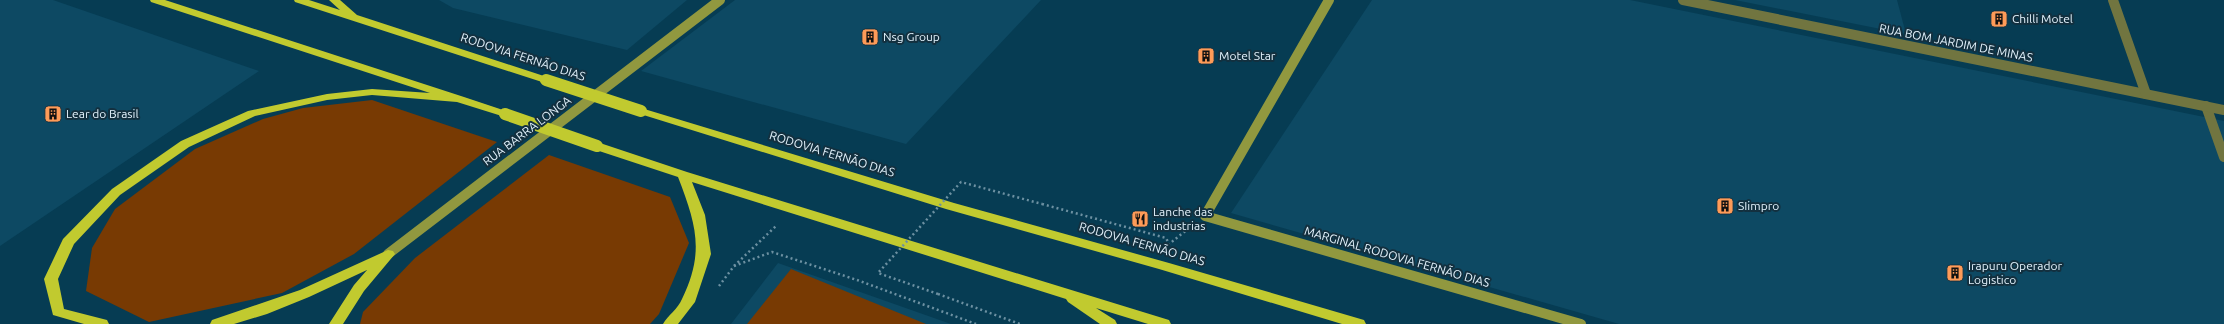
<svg xmlns="http://www.w3.org/2000/svg" width="2224" height="324" font-family="Ubuntu,sans-serif">
	<style>
		.built { fill: #0d4963 }
		.green { fill: #783a03 }
		.lines { fill: none; stroke-linecap: round; stroke-linejoin: round }
		.path { stroke: #6d91a2; stroke-width: 2.5; stroke-dasharray: 2 3; stroke-linecap: butt }
		.service { stroke: #717540; stroke-width: 10 }
		.minor { stroke: #717540; stroke-width: 10 }
		.secondary { stroke: #91983f; stroke-width: 10 }
		.motorway { fill: #c1ca2f; fill-rule: evenodd }
		.path-bridge { stroke: #6d91a2; stroke-width: 2.5; stroke-dasharray: 2 3; stroke-linecap: butt }
		.motorway-bridge { stroke: #c1ca2f; stroke-width: 12 }
		.labels { text-anchor: middle; stroke-width: 4; stroke-linejoin: round; paint-order: stroke }
		.poi-label { font-size: 12px; fill: #e3f3fd; stroke: #13303f; text-anchor: start }
		.street-label { font-size: 12px; fill: #e3f3fd; stroke: #13303f }
	</style>
	<rect width="100%" height="100%" fill="#063c53"/>
	<g class="built">
		<polygon points="0,0 53,0 259,71 0,246"/>
		<polygon points="439,0 687,0 627,50 453,8"/>
		<polygon points="735,0 1041,0 906,144 641,71"/>
		<polygon points="1372,0 1630,0 2224,121 2224,324 1619,324 1231,213"/>
		<polygon points="1735,0 1897,0 1906,34"/>
		<polygon points="778,263 951,324 731,324"/>
	</g>
	<g class="green">
		<polygon points="372,100 497,142 354,254 282,293 149,322 86,291 92,248 115,209 195,149 263,119 303,108"/>
		<polygon points="549,155 670,197 689,243 659,314 650,324 360,324 363,312 415,258"/>
		<polygon points="791,269 926,324 747,324"/>
	</g>
	<g class="lines">
		<g class="path">
			<polyline points="1042,204 1166,238 1169,244"/>
			<polyline points="1168,245 1189,228"/>
			<polyline points="734,266 772,252 857,280 976,324"/>
			<polyline points="719,286 734,266 776,226"/>
			<polyline points="938,294 1020,324"/>
		</g>
		<polyline class="service" points="2206,106 2224,157"/>
		<g class="minor">
			<polyline points="1683,0 2224,110"/>
			<polyline points="2113,0 2146,94"/>
		</g>
		<g class="secondary">
			<polyline points="1329,0 1205,216 1581,324"/>
			<polyline points="388,254 720,0"/>
		</g>
		<g class="motorway">
			<polygon points="150,0 165,0 464,97 509,112 511,114 505,117 457,102 372,95 327,100 255,116 189,147 120,195 74,244 58,279 64,309 107,320 109,324 84,324 53,315 44,279 63,239 112,189 181,141 248,111 327,94 372,89 430,93 151,2"/>
			<polygon points="294,0 309,0 340,10 329,0 340,0 357,15 550,78 551,80 546,83 542,82 295,2"/>
			<polygon points="641,108 954,203 1169,263 1364,320 1366,324 1342,324 1159,269 946,209 637,113 635,111"/>
			<path d="M 597,142 L 687,172 L 1169,320 L 1171,324 L 1148,324 L 1096,308 L 1115,320 L 1117,324 L 1100,324 L 1068,302 L 1066,299 L 692,182 L 705,215 L 711,254 L 695,302 L 678,324 L 663,324 C 668,315 678,309 682,299 C 705,252 696,224 678,177 L 593,149 L 591,146 Z"/>
			<polygon points="388,250 393,251 395,254 364,291 343,324 329,324 354,285 367,270 309,297 267,314 234,324 210,324 212,320 300,290"/>
		</g>
		<polyline class="path-bridge" points="938,294 878,273 961,182 1042,204"/>
		<g class="motorway-bridge">
			<polyline points="546,80 641,111"/>
			<polyline points="505,114 597,146"/>
		</g>
	</g>
	<defs>
		<g id="building-square" transform="scale(0.9)"><rect x="-9" y="-9" width="18" height="18" rx="4" fill="#fe9b58" stroke="#13303f"/><path d="M-4-6H4V6H1V3H-1V6H-4ZM-2.5-4.3h1.7v1.8h-1.7ZM.8-4.3h1.7v1.8H.8ZM-2.5-1h1.7V.8h-1.7ZM.8-1h1.7V.8H.8Z" fill="#111"/></g>
		<g id="restaurant-square" transform="scale(0.9)"><rect x="-9" y="-9" width="18" height="18" rx="4" fill="#fe9b58" stroke="#13303f"/><path d="M-5-6h1v4h1v-4h1v4h1v-4h1v5L-1.5 .5V6h-2V.5L-5-1ZM5-6V6H3V1.5H1.5Q1.5-4 5-6Z" fill="#111"/></g>
	</defs>
	<g fill-rule="evenodd">
		<use href="#building-square" x="1999" y="19"/>
		<use href="#building-square" x="870" y="37"/>
		<use href="#building-square" x="1206" y="56"/>
		<use href="#building-square" x="53" y="114"/>
		<use href="#building-square" x="1725" y="206"/>
		<use href="#restaurant-square" x="1140" y="219"/>
		<use href="#building-square" x="1955" y="273"/>
	</g>
	<g class="labels">
		<g class="poi-label">
			<text x="2012" y="23">Chilli Motel</text>
			<text x="883" y="41">Nsg Group</text>
			<text x="1219" y="60">Motel Star</text>
			<text x="66" y="118">Lear do Brasil</text>
			<text x="1738" y="210">SIimpro</text>
			<text x="1153" y="216">Lanche das<tspan x="1153" dy="14">industrias</tspan></text>
			<text x="1968" y="270">Irapuru Operador<tspan x="1968" dy="14">Logistico</tspan></text>
		</g>
		<g class="street-label">
			<text transform="translate(1956 43) rotate(11)" y="4">RUA BOM JARDIM DE MINAS</text>
			<text transform="translate(523 57) rotate(18)" y="4">RODOVIA FERNÃO DIAS</text>
			<text transform="translate(527 131) rotate(-37)" y="4">RUA BARRA LONGA</text>
			<text transform="translate(832 154) rotate(17)" y="4">RODOVIA FERNÃO DIAS</text>
			<text transform="translate(1142 244) rotate(16)" y="4">RODOVIA FERNÃO DIAS</text>
			<text transform="translate(1397 257) rotate(16)" y="4">MARGINAL RODOVIA FERNÃO DIAS</text>
		</g>
	</g>
</svg>
